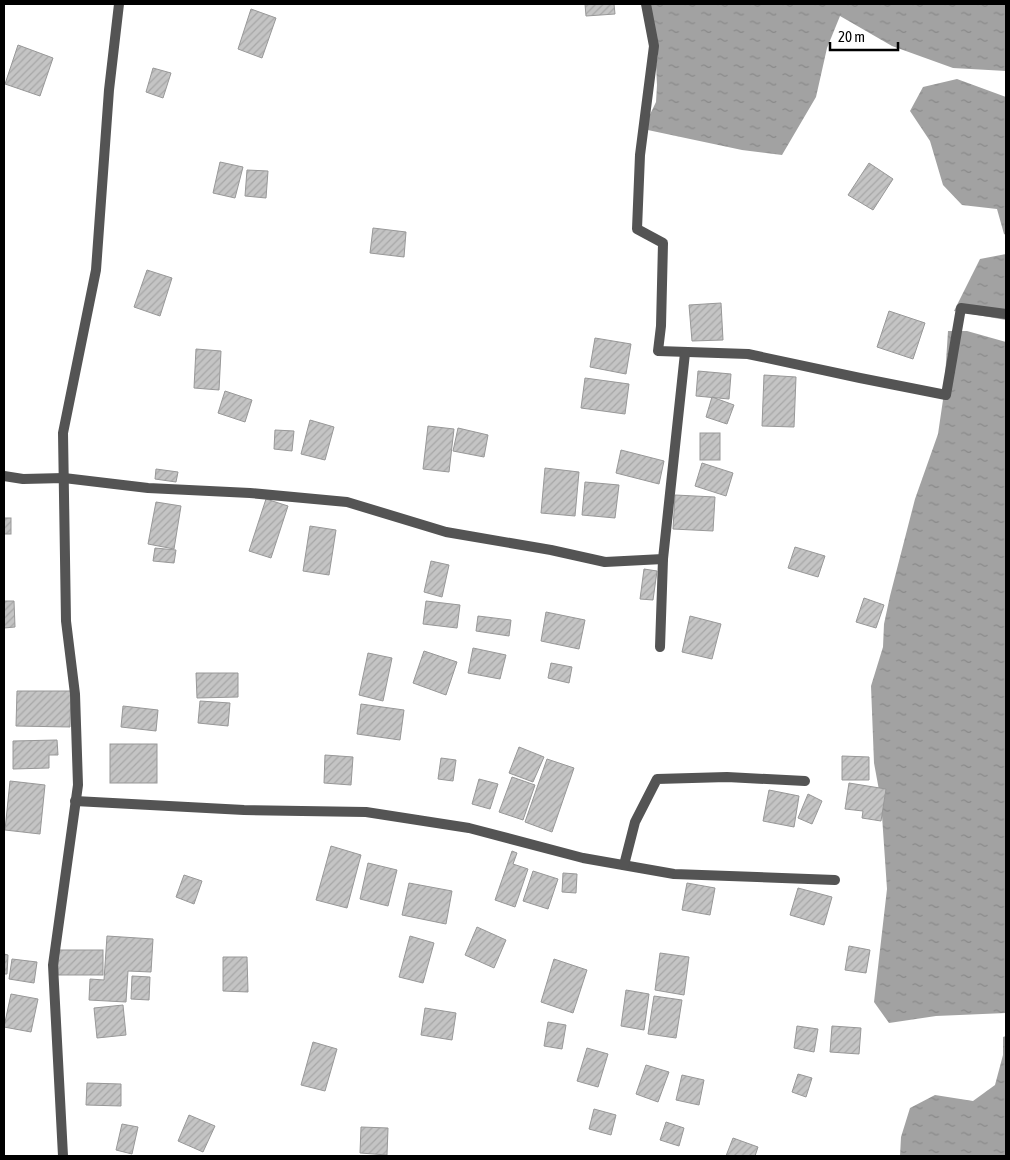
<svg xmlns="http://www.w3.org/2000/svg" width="1010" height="1160" font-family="'Asap Condensed',sans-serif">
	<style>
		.water { fill: url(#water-ripples) }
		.building { fill: url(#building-hatch); stroke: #989898 }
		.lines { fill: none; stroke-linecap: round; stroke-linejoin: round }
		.street { stroke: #545454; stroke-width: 10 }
	</style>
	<defs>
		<pattern id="water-ripples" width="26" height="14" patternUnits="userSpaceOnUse" patternTransform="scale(1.25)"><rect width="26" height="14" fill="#a2a2a2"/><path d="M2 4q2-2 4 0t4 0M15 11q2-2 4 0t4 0" fill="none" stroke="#8a8a8a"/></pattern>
		<pattern id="building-hatch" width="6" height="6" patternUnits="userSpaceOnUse" patternTransform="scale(1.25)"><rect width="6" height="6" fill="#c4c4c4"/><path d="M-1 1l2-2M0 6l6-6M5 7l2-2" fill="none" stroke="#a7a7a7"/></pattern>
	</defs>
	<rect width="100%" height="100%" fill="#fff"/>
	<g class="water">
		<polygon points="647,4 1006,4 1006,71 953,68 892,46 840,16 827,48 816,97 782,155 742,150 643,129 656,102 657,85 656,65 658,55 651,36"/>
		<polygon points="957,79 1006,97 1006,235 1004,234 997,209 962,205 943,185 930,141 910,111 923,87"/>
		<polygon points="1006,254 1006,320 954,311 980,259"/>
		<polygon points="948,331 967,331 1006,342 1006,1013 936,1016 889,1023 874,1002 887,889 881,801 874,763 871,686 883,647 884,624 890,596 915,499 938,434 944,393"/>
		<polygon points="1006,1036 1006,1156 947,1155 900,1156 901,1137 910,1108 935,1095 973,1101 995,1085 1003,1055 1003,1037"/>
	</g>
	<g class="building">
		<polygon points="585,4 614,4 615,14 586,16"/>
		<polygon points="251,9 276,18 262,58 238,49"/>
		<polygon points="18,45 53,58 40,96 5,84"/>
		<polygon points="153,68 171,73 163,98 146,92"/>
		<polygon points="220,162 243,167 235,198 213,193"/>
		<polygon points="869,163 893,179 873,210 848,195"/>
		<polygon points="247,170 268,171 266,198 245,196"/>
		<polygon points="373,228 406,232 404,257 370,253"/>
		<polygon points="147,270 172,278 160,316 134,307"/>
		<polygon points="721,303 723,340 692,341 689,305"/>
		<polygon points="889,311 925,323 913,359 877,347"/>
		<polygon points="595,338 631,344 626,374 590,367"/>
		<polygon points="196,349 221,351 219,390 194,388"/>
		<polygon points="698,371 731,374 729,399 696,396"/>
		<polygon points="764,375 796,377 794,427 762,426"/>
		<polygon points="585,378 629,384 625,414 581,408"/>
		<polygon points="225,391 252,400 245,422 218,413"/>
		<polygon points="712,397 734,405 727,424 706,417"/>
		<polygon points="310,420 334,427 325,460 301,454"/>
		<polygon points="428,426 454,429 449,472 423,469"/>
		<polygon points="458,428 488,435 484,457 453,451"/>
		<polygon points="275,430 294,431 292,451 274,449"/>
		<rect x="700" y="433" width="20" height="27"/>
		<polygon points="621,450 664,461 659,484 616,473"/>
		<polygon points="702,463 733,473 726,496 695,486"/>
		<polygon points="545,468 579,472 575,516 541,513"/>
		<polygon points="156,469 178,472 176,482 155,479"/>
		<polygon points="585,482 619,485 615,518 582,515"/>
		<polygon points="675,495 715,497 713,531 673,529"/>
		<polygon points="266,499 288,506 271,558 249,551"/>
		<polygon points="156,502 181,506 174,549 148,544"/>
		<rect x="4" y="518" width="7" height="16"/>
		<polygon points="310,526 336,530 329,575 303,571"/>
		<polygon points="795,547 825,556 818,577 788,568"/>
		<polygon points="155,548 176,550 174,563 153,561"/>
		<polygon points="431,561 449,565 442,597 424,592"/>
		<polygon points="644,569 657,571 653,600 640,599"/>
		<polygon points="864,598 884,605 876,628 856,622"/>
		<polygon points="4,601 14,601 15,627 4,628"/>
		<polygon points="426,601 460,605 457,628 423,624"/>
		<polygon points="546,612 585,620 579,649 541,641"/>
		<polygon points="478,616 511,620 509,636 476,631"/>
		<polygon points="690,616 721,624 712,659 682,652"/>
		<polygon points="473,648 506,655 500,679 468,673"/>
		<polygon points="424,651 457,662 446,695 413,683"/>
		<polygon points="368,653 392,658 383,701 359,695"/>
		<polygon points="551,663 572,667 569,683 548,678"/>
		<polygon points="196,673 238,673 238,697 197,698"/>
		<polygon points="17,691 71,691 70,727 16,726"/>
		<polygon points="200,701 230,703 228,726 198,723"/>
		<polygon points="361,704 404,710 400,740 357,734"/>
		<polygon points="123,706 158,710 156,731 121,727"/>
		<polygon points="57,740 58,755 49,755 49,768 13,769 13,741"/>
		<rect x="110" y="744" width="47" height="39"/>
		<polygon points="519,747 544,757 533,782 509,773"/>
		<polygon points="325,755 353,757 351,785 324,783"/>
		<polygon points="842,756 869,757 869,780 842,780"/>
		<polygon points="441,758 456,760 453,781 438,779"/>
		<polygon points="547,759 574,768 552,832 525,822"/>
		<polygon points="512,777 535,785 523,820 499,812"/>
		<polygon points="479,779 498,784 490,809 472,804"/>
		<polygon points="10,781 45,785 40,834 5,830"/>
		<polygon points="849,783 886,789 881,821 862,818 863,811 845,809"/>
		<polygon points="769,790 799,796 794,827 763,821"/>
		<polygon points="808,794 822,801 812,824 798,818"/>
		<polygon points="331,846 361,855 347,908 316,900"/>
		<polygon points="512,851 517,853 513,864 528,869 515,907 495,900"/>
		<polygon points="368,863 397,870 388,906 360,899"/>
		<polygon points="533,871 558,879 548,909 523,901"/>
		<polygon points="563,873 577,874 576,893 562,892"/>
		<polygon points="184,875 202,881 194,904 176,897"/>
		<polygon points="409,883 452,891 446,924 402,915"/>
		<polygon points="687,883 715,888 710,915 682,910"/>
		<polygon points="798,888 832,897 824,925 790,915"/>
		<polygon points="477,927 506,940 494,968 465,955"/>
		<polygon points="107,936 153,939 151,972 128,971 126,1002 89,1000 90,979 104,980"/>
		<polygon points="410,936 434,943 423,983 399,977"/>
		<polygon points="849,946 870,950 866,973 845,970"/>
		<rect x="58" y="950" width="45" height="25"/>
		<polygon points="660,953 689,957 684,995 655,990"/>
		<polygon points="4,954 8,955 7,974 4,974"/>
		<polygon points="223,957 247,957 248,992 223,991"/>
		<polygon points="12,959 37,962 34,983 9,979"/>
		<polygon points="554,959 587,970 573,1013 541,1002"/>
		<polygon points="132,976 150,977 149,1000 131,999"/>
		<polygon points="626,990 649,994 644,1030 621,1026"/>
		<polygon points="11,994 38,999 31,1032 4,1027"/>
		<polygon points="654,996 682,1000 676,1038 648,1034"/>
		<polygon points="123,1005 126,1035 97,1038 94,1008"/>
		<polygon points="425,1008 456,1013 452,1040 421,1035"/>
		<polygon points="548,1022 566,1025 562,1049 544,1046"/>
		<polygon points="797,1026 818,1029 814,1052 794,1048"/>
		<polygon points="832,1026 861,1028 859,1054 830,1052"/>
		<polygon points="313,1042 337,1049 325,1091 301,1085"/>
		<polygon points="587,1048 608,1054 598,1087 577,1081"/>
		<polygon points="646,1065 669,1072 658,1102 636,1094"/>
		<polygon points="798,1074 812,1078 806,1097 792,1092"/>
		<polygon points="682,1075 704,1080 699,1105 676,1100"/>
		<polygon points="87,1083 121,1084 121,1106 86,1105"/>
		<polygon points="594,1109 616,1115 611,1135 589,1129"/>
		<polygon points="189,1115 215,1126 203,1152 178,1141"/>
		<polygon points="666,1122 684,1128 679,1146 660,1140"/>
		<polygon points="122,1124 138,1127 132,1154 116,1150"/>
		<polygon points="361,1127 388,1128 387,1155 360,1153"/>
		<polygon points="733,1138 758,1147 755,1156 726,1156"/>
	</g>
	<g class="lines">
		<g class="street">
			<polyline points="646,4 654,46 640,155 637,229 663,243 661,326 658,351 748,354 860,378 946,395 961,308 1006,314"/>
			<polyline points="4,476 23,479 64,478 148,488 250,493 347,502 446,532 551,550 605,562 663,559 685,353"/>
			<polyline points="660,647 663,559"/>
			<polyline points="75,801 244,810 366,812 469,828 583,858 674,874 835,880"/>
			<polyline points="624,865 635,822 657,779 727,777 805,781"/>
			<polyline points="63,1156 53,965 78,785 75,694 66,621 63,433 96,270 109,90 119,4"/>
		</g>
	</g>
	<rect width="1010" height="1160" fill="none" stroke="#000000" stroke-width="10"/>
	<path d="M830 42v8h68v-8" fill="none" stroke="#000000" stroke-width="2.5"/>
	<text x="838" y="42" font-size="15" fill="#000000" stroke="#ffffff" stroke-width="4" paint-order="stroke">20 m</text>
</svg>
